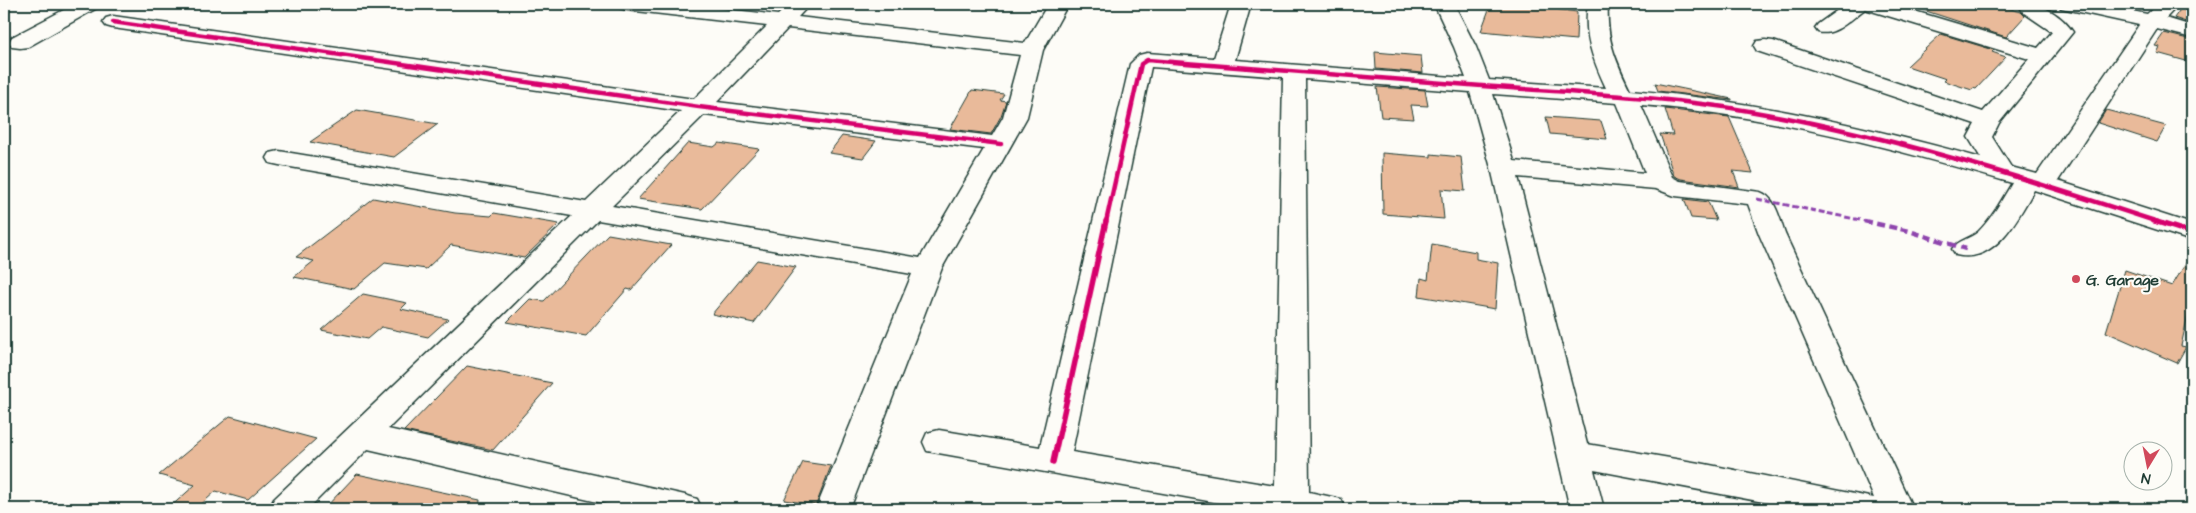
<svg xmlns="http://www.w3.org/2000/svg" width="2196" height="513" font-family="'Architects Daughter',sans-serif">
	<style>
		.building { fill: #e9ba9a; stroke: #1f3d34 }
		.lines { fill: none; stroke-linecap: round; stroke-linejoin: round }
		.minor-casing { stroke: #1f3d34; stroke-width: 3 }
		.minor { fill: #fdfcf7; fill-rule: evenodd }
		.quiet-far1 { stroke: #8e44ad; stroke-width: 3; stroke-dasharray: 6 3; stroke-linecap: butt }
		.quiet { stroke: #8e44ad; stroke-width: 4.5; stroke-dasharray: 8 4.5; stroke-linecap: butt }
		.cycleway-far1-casing { stroke: #fdfcf7; stroke-width: 7 }
		.cycleway-casing { stroke: #fdfcf7; stroke-width: 9 }
		.cycleway-far1 { stroke: #d6006c; stroke-width: 4.5 }
		.cycleway { stroke: #d6006c; stroke-width: 5.5 }
		.poi-dot { fill: #d1495b; stroke: #fdfcf7; stroke-width: 2 }
		.labels { text-anchor: middle; stroke-width: 4.5; stroke-linejoin: round; paint-order: stroke }
		.poi-label { font-size: 16px; font-weight: bold; fill: #1f3d34; stroke: #fdfcf7; text-anchor: start }
	</style>
	<rect width="100%" height="100%" fill="#fdfcf7"/>
	<filter id="ink" filterUnits="userSpaceOnUse"><feTurbulence type="fractalNoise" baseFrequency=".02" numOctaves="2"/><feDisplacementMap in="SourceGraphic" scale="10" xChannelSelector="R" yChannelSelector="G"/><feConvolveMatrix kernelMatrix="1 2 1 2 8 2 1 2 1" color-interpolation-filters="sRGB"/></filter>
	<g filter="url(#ink)">
		<g class="building">
			<polygon points="1491,4 1514,4 1577,12 1576,40 1481,31"/>
			<polygon points="1918,4 1993,4 2021,12 2025,16 2006,37 1917,8"/>
			<polygon points="2184,4 2192,4 2192,24 2174,18"/>
			<polygon points="2164,33 2192,40 2192,50 2186,61 2157,53 2160,47 2155,46"/>
			<polygon points="1941,34 1994,50 1992,52 2006,57 1976,89 1973,88 1972,90 1944,81 1946,79 1907,66"/>
			<polygon points="1375,52 1421,56 1423,73 1376,69"/>
			<polygon points="1655,83 1732,99 1732,100 1658,91"/>
			<polygon points="1377,87 1425,90 1428,106 1411,105 1414,119 1381,117"/>
			<polygon points="972,90 1004,94 1000,100 1006,101 1001,116 991,134 950,129"/>
			<polygon points="1665,109 1729,117 1753,173 1733,171 1739,187 1681,179 1674,176 1660,134 1673,135"/>
			<polygon points="357,110 438,124 394,157 310,142"/>
			<polygon points="2106,110 2166,126 2157,142 2098,123"/>
			<polygon points="1546,117 1601,121 1607,139 1550,134"/>
			<polygon points="842,136 876,141 863,158 829,153"/>
			<polygon points="688,143 714,147 719,143 759,149 702,209 638,199"/>
			<polygon points="1382,153 1431,157 1431,154 1461,157 1465,191 1441,189 1444,219 1383,214"/>
			<polygon points="373,198 455,213 491,216 494,213 559,224 524,258 451,245 426,269 385,263 354,289 294,277 314,261 296,257"/>
			<polygon points="1684,199 1708,202 1716,220 1691,218"/>
			<polygon points="608,234 671,245 631,290 627,289 586,336 507,322 530,299 544,301"/>
			<polygon points="1432,244 1476,252 1476,259 1498,263 1495,309 1419,296 1421,278 1428,280"/>
			<polygon points="2192,253 2192,297 2181,346 2186,347 2177,363 2106,332 2125,270 2172,286"/>
			<polygon points="757,260 796,267 754,323 712,314"/>
			<polygon points="363,294 407,303 401,309 448,319 428,337 381,327 367,339 321,330"/>
			<polygon points="467,366 552,383 493,450 404,431"/>
			<polygon points="230,416 316,439 248,500 216,491 196,509 168,509 195,485 159,475"/>
			<polygon points="803,462 831,466 816,505 784,500"/>
			<polygon points="357,474 480,500 479,509 324,509"/>
		</g>
		<g class="lines">
			<g class="minor-casing">
				<g id="minor">
					<polygon points="75,4 100,4 97,8 28,47 20,48 12,47 9,42 12,37"/>
					<path d="M 617,4 L 679,4 L 778,15 L 789,4 L 810,4 L 798,17 L 1025,43 L 1048,4 L 1068,4 L 1043,50 L 1027,117 L 942,268 L 850,509 L 816,509 L 912,274 L 598,220 L 388,429 L 685,495 L 697,499 L 702,509 L 628,509 L 368,449 L 308,509 L 269,509 L 274,499 L 572,216 L 279,165 L 270,163 L 267,158 L 270,153 L 279,151 L 586,202 L 681,111 L 113,28 L 106,26 L 103,22 L 106,18 L 113,16 L 694,99 L 767,26 L 627,10 L 620,8 ZM 788,28 L 1020,55 L 1003,117 L 992,136 L 717,102 ZM 704,115 L 984,149 L 920,258 L 612,206 Z"/>
					<path d="M 1231,4 L 1251,4 L 1235,60 L 1466,78 L 1454,47 L 1434,4 L 1454,4 L 1476,47 L 1489,80 L 1606,88 C 1593,60 1583,35 1588,4 L 1608,4 C 1606,39 1615,59 1630,90 C 1750,100 1865,126 1981,158 L 1968,137 L 1975,124 L 1757,51 L 1754,46 L 1757,41 L 1765,40 L 1773,41 L 1983,112 L 2029,59 L 1865,9 C 1851,19 1835,37 1818,32 L 1815,28 L 1818,24 L 1846,4 L 1891,4 L 2038,48 L 2052,32 L 2024,13 L 2021,9 L 2024,5 C 2042,1 2064,18 2073,32 L 1999,123 L 1992,137 L 2011,167 L 2037,174 L 2139,25 L 2061,8 L 2058,4 L 2097,4 L 2147,14 L 2158,4 L 2179,4 L 2166,18 L 2192,26 L 2192,38 L 2157,29 L 2058,181 L 2192,224 L 2192,241 L 2034,190 C 2018,218 1995,265 1956,255 L 1952,249 C 1958,240 1970,239 1978,232 C 1992,218 2002,200 2012,183 C 1891,147 1768,115 1641,105 L 1672,177 L 1680,181 L 1760,192 C 1776,197 1780,220 1785,234 L 1913,509 L 1800,509 L 1594,470 L 1604,509 L 1570,509 L 1491,168 L 1470,92 L 1305,79 L 1309,492 L 1341,499 L 1346,509 L 1253,509 L 927,451 L 923,442 L 927,433 L 939,430 L 1040,447 L 1130,64 L 1139,55 L 1147,53 L 1214,58 ZM 1151,67 L 1283,77 L 1275,486 L 1072,452 ZM 1493,94 L 1617,103 L 1645,173 L 1514,161 ZM 1518,177 L 1656,189 L 1675,196 L 1748,204 L 1759,234 L 1874,498 L 1705,464 L 1587,444 Z"/>
				</g>
			</g>
			<use href="#minor" class="minor"/>
			<polyline class="quiet-far1" points="1757,199 1870,222"/>
			<polyline class="quiet" points="1864,221 1909,231 1966,249"/>
			<g class="cycleway-far1-casing">
				<g id="cycleway-far1">
					<polyline points="113,22 699,107 1001,144"/>
					<path d="M 1106,222 L 1141,64 L 1147,60 C 1259,68 1370,78 1482,86 C 1571,93 1661,96 1749,111 C 1889,135 2024,178 2158,222"/>
				</g>
			</g>
			<g class="cycleway-casing">
				<g id="cycleway">
					<polyline points="2154,221 2192,233"/>
					<polyline points="1053,462 1106,221"/>
				</g>
			</g>
			<use href="#cycleway-far1" class="cycleway-far1"/>
			<use href="#cycleway" class="cycleway"/>
		</g>
	</g>
	<circle class="poi-dot" cx="2076" cy="279" r="5"/>
	<g class="labels">
		<g class="poi-label">
			<text x="2086" y="285">G. Garage</text>
		</g>
	</g>
	<rect width="2196" height="513" fill="none" stroke="#fdfcf7" stroke-width="20"/>
	<rect x="10" y="10" width="2176" height="493" fill="none" stroke="#1f3d34" stroke-width="2" filter="url(#ink)"/>
	<g transform="translate(2148 466) rotate(190)"><circle r="24" fill="#fdfcf7" stroke="#a4b0a9"/>
	<path d="M0-4L9 19L0 12L-9 19Z" fill="#d1495b"/>
	<text y="-8" font-size="14" font-weight="bold" text-anchor="middle" fill="#1f3d34">N</text>
	</g>
</svg>
